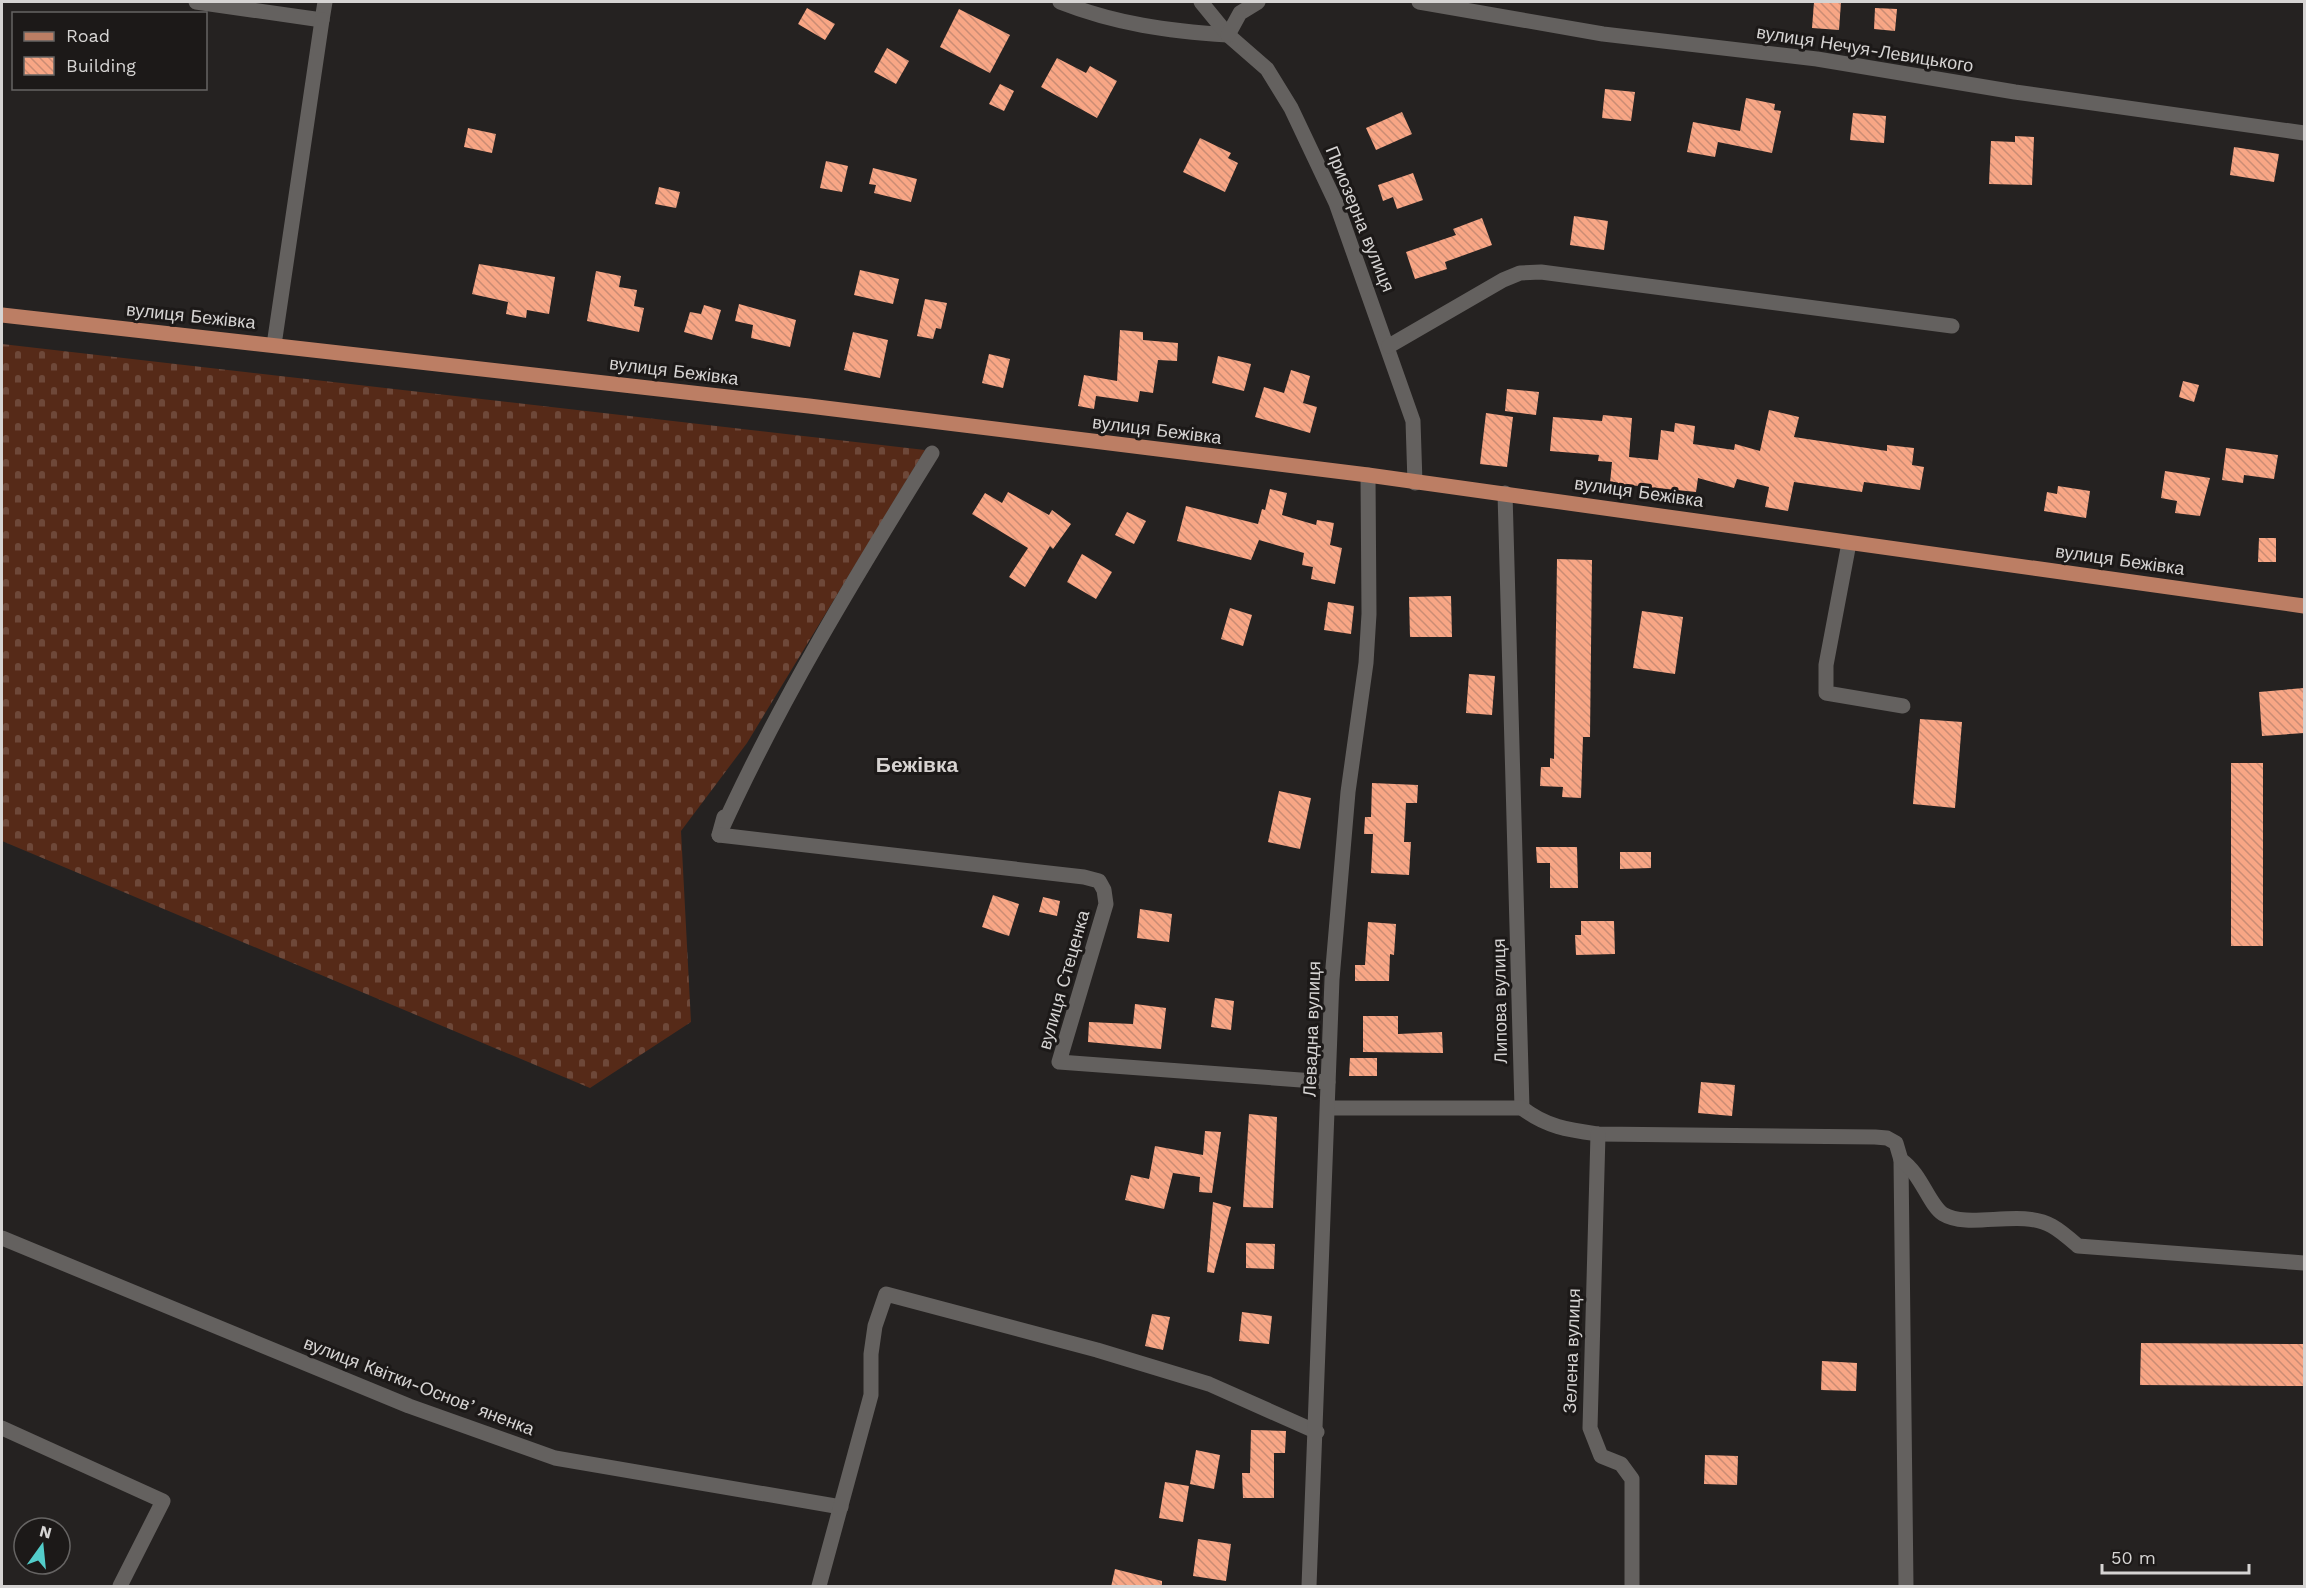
<svg xmlns="http://www.w3.org/2000/svg" width="2306" height="1588" font-family="'Work Sans',sans-serif">
	<style>
		.cemetery { fill: url(#cemetery-stones) }
		.building { fill: url(#building-back-hatch) }
		.lines { fill: none; stroke-linecap: round; stroke-linejoin: round }
		.minor { stroke: #64615f; stroke-width: 15 }
		.major { stroke: #bc7e64; stroke-width: 15 }
		.labels { text-anchor: middle; stroke-width: 6; stroke-linejoin: round; paint-order: stroke }
		.street-label { font-size: 18px; fill: #d6d4d3; stroke: #1c1918 }
		.quarter-label { font-size: 21px; font-weight: bold; fill: #d7d3d1; stroke: #1c1918 }
	</style>
	<defs>
		<pattern id="cemetery-stones" width="16" height="16" patternUnits="userSpaceOnUse" patternTransform="scale(1.5)"><rect width="16" height="16" fill="#562a18"/><path d="M2 7V4a2 2 0 0 1 4 0v3zM10 15v-3a2 2 0 0 1 4 0v3z" fill="#6e4839"/></pattern>
		<pattern id="building-back-hatch" width="6" height="6" patternUnits="userSpaceOnUse" patternTransform="scale(1.5)"><rect width="6" height="6" fill="#f8a685"/><path d="M-1 5l2 2M0 0l6 6M5-1l2 2" fill="none" stroke="#ca8c74"/></pattern>
	</defs>
	<rect width="100%" height="100%" fill="#252221"/>
	<polygon class="cemetery" points="2,344 925,450 747,743 681,831 691,1022 590,1088 2,841"/>
	<g class="building">
		<polygon points="1814,2 1841,2 1839,30 1812,28"/>
		<polygon points="807,8 835,24 825,40 798,24"/>
		<polygon points="1875,8 1897,9 1895,31 1874,29"/>
		<polygon points="959,9 1010,35 990,73 940,47"/>
		<polygon points="887,48 909,61 896,84 874,72"/>
		<polygon points="1057,58 1086,73 1090,66 1117,81 1097,118 1041,87"/>
		<polygon points="1000,84 1014,91 1004,111 989,104"/>
		<polygon points="1605,89 1635,92 1631,121 1602,118"/>
		<polygon points="1746,98 1775,104 1774,110 1781,111 1772,153 1718,142 1715,157 1687,152 1693,122 1740,131"/>
		<polygon points="1402,112 1412,134 1376,150 1366,128"/>
		<polygon points="1853,113 1886,116 1884,143 1850,140"/>
		<polygon points="468,128 496,134 492,153 464,147"/>
		<polygon points="2015,136 2034,137 2032,185 1989,184 1991,141 2015,142"/>
		<polygon points="1200,138 1231,153 1228,158 1238,163 1225,192 1183,172"/>
		<polygon points="2234,147 2279,154 2274,182 2230,175"/>
		<polygon points="826,161 848,166 842,192 820,188"/>
		<polygon points="873,168 917,179 911,202 874,193 876,185 869,184"/>
		<polygon points="1413,173 1423,200 1397,209 1393,197 1383,201 1378,185"/>
		<polygon points="659,187 680,192 676,208 655,204"/>
		<polygon points="1574,216 1608,221 1604,250 1570,245"/>
		<polygon points="1482,218 1492,245 1445,262 1447,269 1415,279 1406,252 1456,235 1453,229"/>
		<polygon points="479,264 555,277 549,314 527,310 526,318 506,314 508,302 472,294"/>
		<polygon points="860,270 899,279 893,304 854,295"/>
		<polygon points="596,271 621,276 619,287 637,290 634,306 644,308 639,332 587,321"/>
		<polygon points="925,299 947,303 941,329 936,328 933,339 917,336"/>
		<polygon points="739,304 796,320 790,347 751,338 753,325 735,321"/>
		<polygon points="704,305 721,310 712,340 684,332 690,312 701,314"/>
		<polygon points="1120,330 1143,332 1143,340 1178,343 1177,361 1158,360 1153,393 1140,391 1138,402 1096,396 1094,409 1078,406 1084,375 1117,381"/>
		<polygon points="853,332 888,340 880,378 844,370"/>
		<polygon points="989,354 1010,359 1003,388 982,383"/>
		<polygon points="1218,356 1251,364 1244,391 1212,383"/>
		<polygon points="1291,370 1310,376 1303,403 1317,407 1310,433 1255,417 1264,387 1284,393"/>
		<polygon points="2183,381 2199,385 2194,402 2179,397"/>
		<polygon points="1507,389 1539,392 1536,415 1505,411"/>
		<polygon points="1769,410 1799,417 1794,437 1887,451 1887,445 1914,448 1912,465 1924,467 1920,490 1864,482 1862,492 1794,482 1788,511 1765,507 1769,487 1737,479 1734,488 1698,478 1696,492 1610,483 1612,462 1598,461 1599,455 1550,451 1553,417 1602,421 1603,415 1632,418 1629,457 1658,460 1661,430 1674,432 1675,423 1695,426 1693,444 1734,450 1735,444 1760,451"/>
		<polygon points="1486,413 1513,417 1507,467 1480,464"/>
		<polygon points="2226,448 2278,455 2274,479 2244,475 2243,483 2222,480"/>
		<polygon points="2165,471 2210,478 2200,516 2175,513 2177,501 2161,498"/>
		<polygon points="2058,486 2090,491 2086,518 2044,511 2047,492 2057,494"/>
		<polygon points="1270,489 1287,493 1282,515 1316,525 1317,520 1334,523 1330,545 1342,548 1335,584 1311,579 1313,567 1302,565 1304,553 1259,540 1251,560 1177,541 1186,506 1258,524 1262,509 1265,510"/>
		<polygon points="1008,492 1049,515 1052,510 1071,524 1053,549 1050,546 1025,587 1009,577 1028,548 972,514 985,493 1002,503"/>
		<polygon points="1127,512 1146,521 1134,544 1115,535"/>
		<polygon points="2259,538 2276,538 2276,562 2258,562"/>
		<polygon points="1082,554 1112,572 1096,599 1067,582"/>
		<polygon points="1557,559 1592,560 1590,737 1583,737 1581,798 1562,797 1563,787 1540,786 1541,767 1550,767 1550,758 1554,759"/>
		<polygon points="1451,596 1452,637 1410,637 1409,597"/>
		<polygon points="1328,602 1354,606 1351,634 1324,630"/>
		<polygon points="1230,608 1252,615 1243,646 1221,639"/>
		<polygon points="1642,611 1683,617 1675,674 1633,668"/>
		<polygon points="1469,674 1495,676 1492,715 1466,713"/>
		<polygon points="2304,688 2304,733 2262,736 2259,692"/>
		<polygon points="1920,719 1962,722 1955,808 1913,804"/>
		<rect x="2231" y="763" width="32" height="183"/>
		<polygon points="1372,783 1418,785 1417,803 1406,803 1404,842 1411,842 1409,875 1371,873 1373,834 1364,834 1365,817 1371,817"/>
		<polygon points="1279,791 1311,798 1300,849 1268,842"/>
		<polygon points="1536,847 1577,847 1578,888 1550,888 1550,863 1537,863"/>
		<polygon points="1620,852 1651,852 1651,868 1620,869"/>
		<polygon points="993,895 1019,904 1009,936 982,927"/>
		<polygon points="1043,897 1060,901 1057,916 1039,912"/>
		<polygon points="1140,909 1172,914 1169,942 1137,938"/>
		<polygon points="1581,921 1614,921 1615,954 1576,955 1575,935 1581,935"/>
		<polygon points="1368,922 1396,924 1394,955 1390,954 1389,981 1355,981 1355,965 1365,965"/>
		<polygon points="1215,998 1234,1001 1231,1030 1211,1027"/>
		<polygon points="1135,1004 1166,1008 1161,1049 1088,1042 1089,1022 1133,1024"/>
		<polygon points="1363,1016 1398,1016 1398,1034 1442,1032 1443,1053 1363,1052"/>
		<polygon points="1350,1058 1377,1058 1377,1076 1349,1076"/>
		<polygon points="1701,1082 1735,1085 1732,1116 1698,1113"/>
		<polygon points="1249,1114 1277,1117 1273,1208 1243,1207"/>
		<polygon points="1205,1131 1221,1132 1212,1193 1199,1192 1200,1177 1173,1173 1164,1209 1125,1200 1131,1175 1149,1179 1155,1146 1203,1155"/>
		<polygon points="1213,1202 1231,1207 1214,1273 1207,1272"/>
		<polygon points="1246,1243 1275,1244 1274,1269 1246,1268"/>
		<polygon points="1242,1312 1272,1316 1269,1344 1239,1341"/>
		<polygon points="1152,1314 1170,1317 1163,1350 1145,1346"/>
		<polygon points="2141,1343 2304,1344 2304,1386 2140,1385"/>
		<polygon points="1822,1361 1857,1363 1856,1391 1821,1390"/>
		<polygon points="1251,1430 1286,1431 1285,1453 1274,1453 1274,1498 1243,1498 1242,1473 1250,1473"/>
		<polygon points="1196,1450 1220,1455 1214,1489 1190,1484"/>
		<polygon points="1705,1455 1738,1456 1737,1485 1704,1484"/>
		<polygon points="1165,1482 1189,1486 1183,1522 1159,1518"/>
		<polygon points="1198,1539 1231,1544 1226,1581 1193,1576"/>
		<polygon points="1115,1569 1162,1581 1162,1587 1111,1587"/>
	</g>
	<g class="lines">
		<g class="minor">
			<polyline points="196,2 322,20 325,2"/>
			<path d="M 1060,2 C 1116,24 1168,31 1228,35"/>
			<polyline points="1201,2 1228,35 1267,69 1291,108 1336,203 1413,421 1415,483"/>
			<polyline points="1419,2 1603,34 1817,59 2015,92 2304,133"/>
			<polyline points="1228,35 1240,13 1258,2"/>
			<polyline points="274,345 322,20"/>
			<polyline points="1389,346 1503,280 1520,273 1541,272 1952,326"/>
			<path d="M 1505,493 L 1522,1108 C 1546,1127 1569,1130 1598,1134 L 1875,1137 L 1887,1138 L 1896,1143 L 1901,1160 L 1906,1586"/>
			<polyline points="1849,543 1826,665 1826,693 1903,706"/>
			<path d="M 724,817 L 719,835 C 779,702 855,577 932,453"/>
			<polyline points="719,835 1084,877 1099,881 1104,890 1106,904 1059,1062 1328,1082"/>
			<polyline points="1328,1108 1522,1108"/>
			<polyline points="1598,1134 1590,1428 1601,1456 1621,1464 1632,1479 1632,1586"/>
			<path d="M 1901,1160 C 1921,1173 1929,1205 1943,1214 C 1969,1230 2021,1208 2052,1226 C 2061,1231 2070,1239 2078,1246 L 2304,1263"/>
			<polyline points="2,1238 409,1406 555,1458 841,1507"/>
			<polyline points="2,1428 163,1501 120,1586"/>
			<polyline points="819,1586 871,1395 871,1354 875,1326 886,1294 1097,1350 1209,1384 1317,1432"/>
			<polyline points="1309,1586 1332,979 1348,792 1366,663 1369,614 1368,475"/>
		</g>
		<polyline class="major" points="2,315 809,406 1368,475 2304,606"/>
	</g>
	<g class="labels">
		<g class="street-label">
			<text transform="translate(1865 49) rotate(9)" y="6">вулиця Нечуя-Левицького</text>
			<text transform="translate(1360 219) rotate(68)" y="6">Приозерна вулиця</text>
			<text transform="translate(191 316) rotate(6)" y="6">вулиця Бежівка</text>
			<text transform="translate(674 371) rotate(7)" y="6">вулиця Бежівка</text>
			<text transform="translate(1157 430) rotate(7)" y="6">вулиця Бежівка</text>
			<text transform="translate(1639 492) rotate(8)" y="6">вулиця Бежівка</text>
			<text transform="translate(2120 560) rotate(8)" y="6">вулиця Бежівка</text>
			<text transform="translate(1064 980) rotate(-74)" y="6">вулиця Стеценка</text>
			<text transform="translate(1500 1001) rotate(-91)" y="6">Липова вулиця</text>
			<text transform="translate(1312 1029) rotate(-88)" y="6">Левадна вулиця</text>
			<text transform="translate(1572 1351) rotate(-88)" y="6">Зелена вулиця</text>
			<text transform="translate(419 1386) rotate(21)" y="6">вулиця Квітки-Основʼяненка</text>
		</g>
		<g class="quarter-label">
			<text x="917" y="772">Бежівка</text>
		</g>
	</g>
	<rect width="2306" height="1588" fill="none" stroke="#d6d4d3" stroke-width="6"/>
	<rect x="12" y="12" width="195" height="78" fill="#1c1918" stroke="#666463" stroke-width="1.5"/>
	<rect x="24" y="32" width="30" height="9" fill="#bc7e64" stroke="#666463" stroke-width="1.5"/>
	<text x="66" y="42" font-size="18" fill="#d6d4d3">Road</text>
	<rect x="24" y="57" width="30" height="18" fill="url(#building-back-hatch)" stroke="#666463" stroke-width="1.5"/>
	<text x="66" y="72" font-size="18" fill="#d6d4d3">Building</text>
	<g transform="translate(42 1546) rotate(15)"><circle r="28" fill="#1c1918" stroke="#666463" stroke-width="1.5"/>
	<path d="M0-4.5L10 22L0 15L-10 22Z" fill="#53cdca"/>
	<text y="-9" font-size="16" font-weight="bold" text-anchor="middle" fill="#d6d4d3">N</text>
	</g>
	<path d="M2102 1564v9h147v-9" fill="none" stroke="#d6d4d3" stroke-width="3"/>
	<text x="2111" y="1564" font-size="18" fill="#d6d4d3" stroke="#1c1918" stroke-width="4.5" paint-order="stroke">50 m</text>
</svg>
